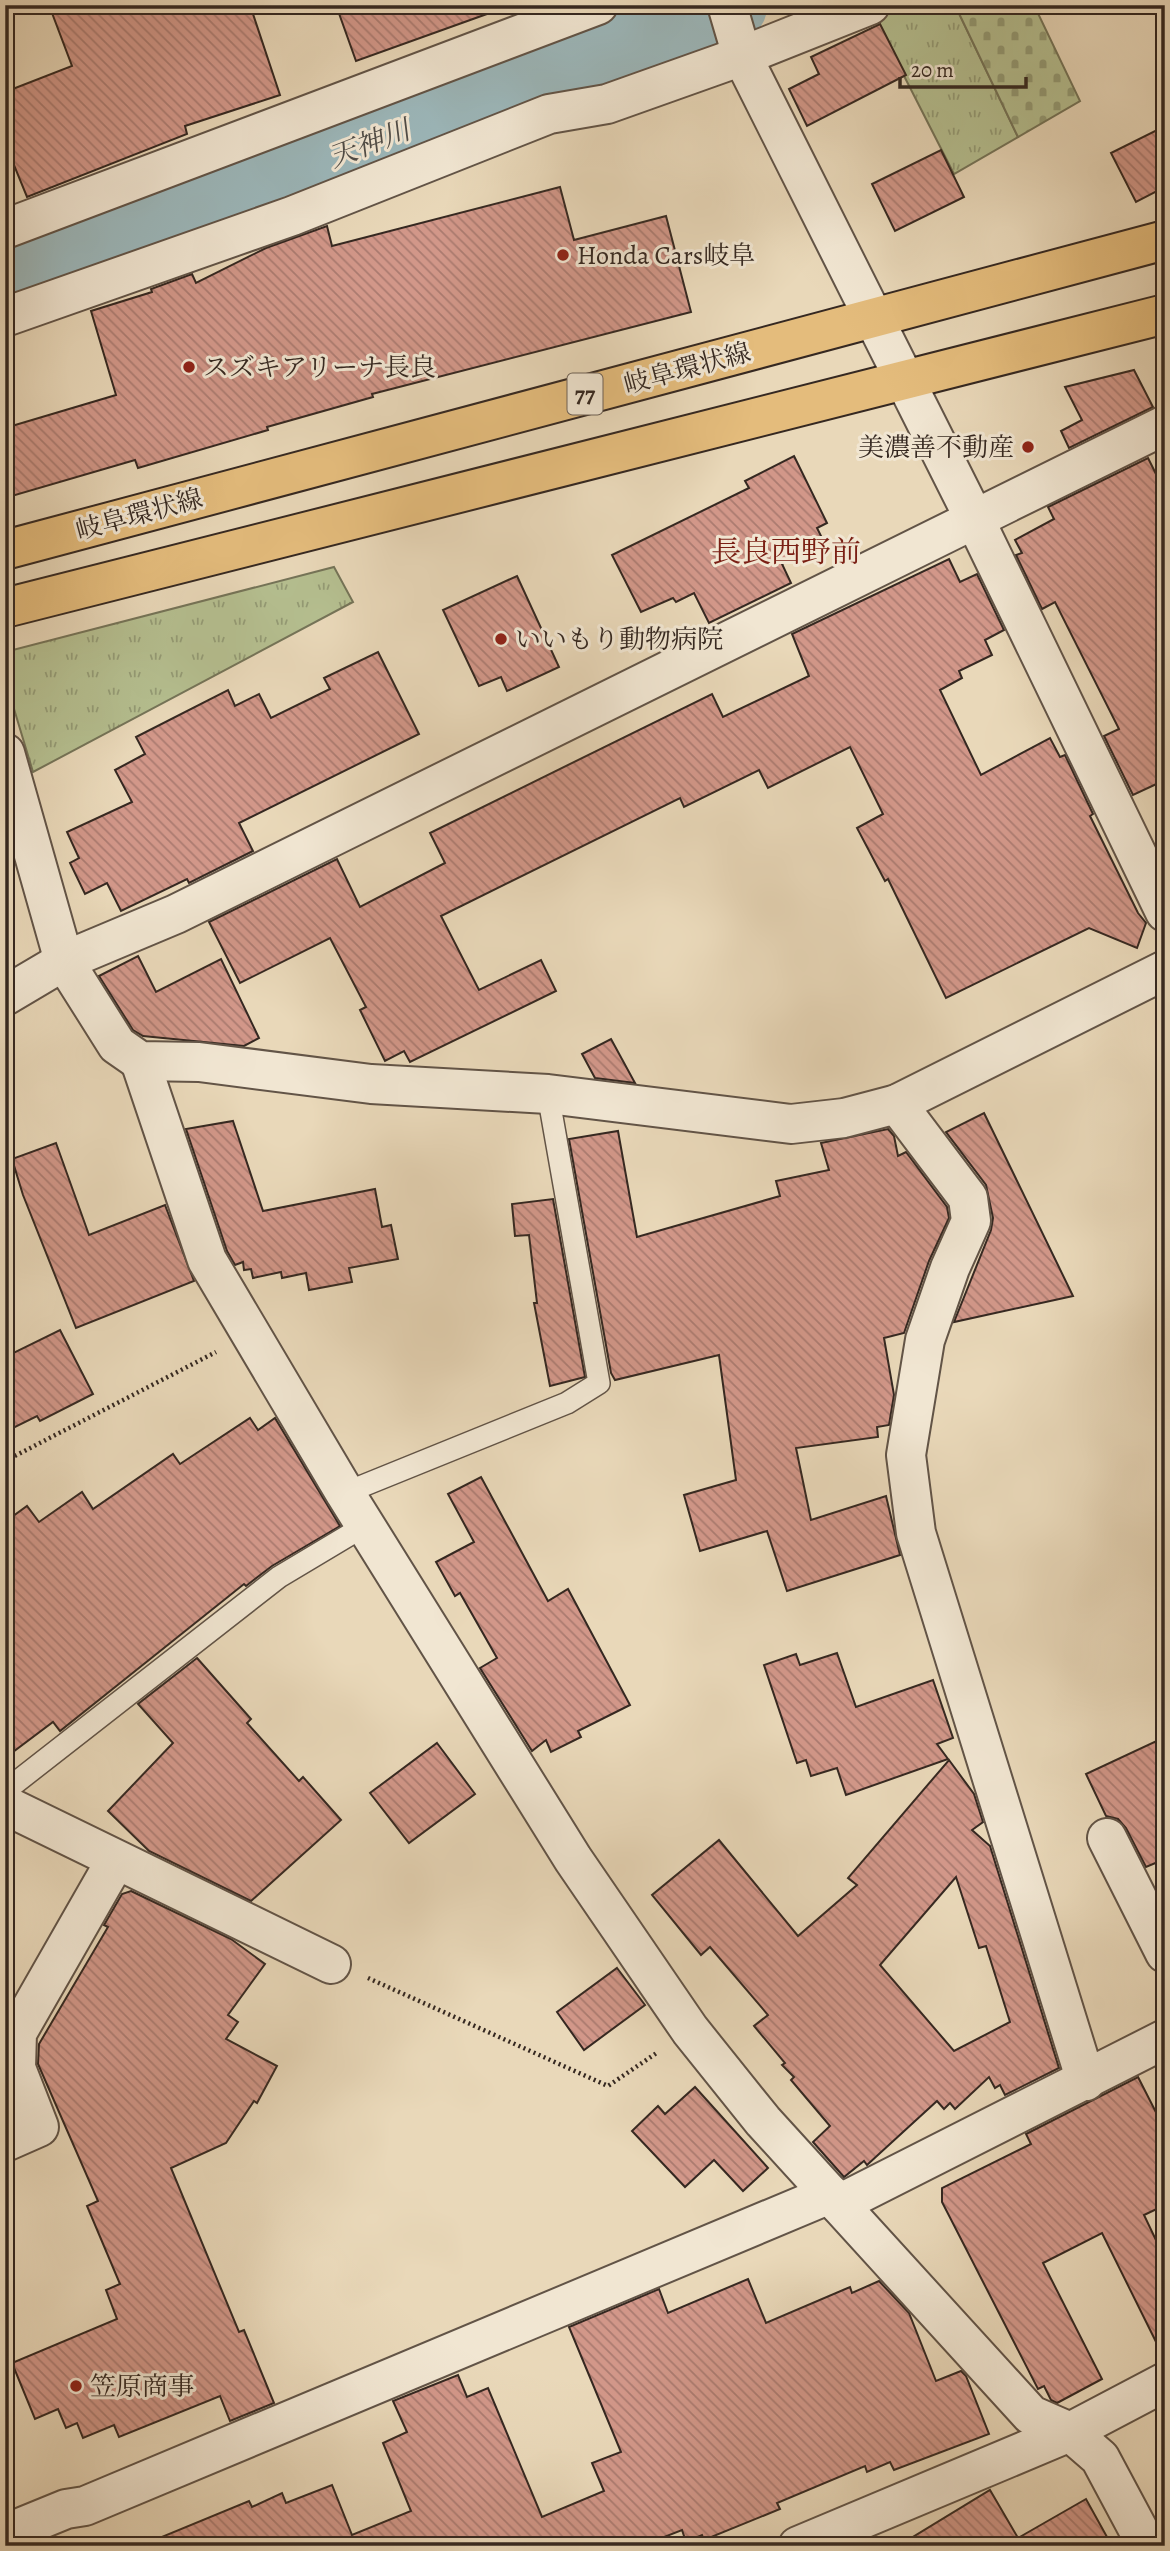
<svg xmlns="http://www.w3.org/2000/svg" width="1170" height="2551" font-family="Alegreya,'Noto Serif JP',serif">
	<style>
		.grass { fill: url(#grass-tufts); stroke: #757458; stroke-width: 2 }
		.cemetery { fill: url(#cemetery-stones); stroke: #757458; stroke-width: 2 }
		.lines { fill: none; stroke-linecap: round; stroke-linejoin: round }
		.river { stroke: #9cb7ba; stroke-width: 75 }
		.building { fill: url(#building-back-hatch); stroke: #352821; stroke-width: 2; fill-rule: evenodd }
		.service-casing { stroke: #625447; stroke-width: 24 }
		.minor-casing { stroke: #625447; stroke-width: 42 }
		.primary-casing { stroke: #352821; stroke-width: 42 }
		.path { stroke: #352821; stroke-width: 4.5; stroke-dasharray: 2 3.5; stroke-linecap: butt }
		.service { stroke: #f1e6d2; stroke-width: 21 }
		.minor { stroke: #f1e6d2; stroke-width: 38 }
		.primary { stroke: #e4bc7c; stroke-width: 38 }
		.poi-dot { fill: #8f2418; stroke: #f1e6d2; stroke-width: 2.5 }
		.labels { text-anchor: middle; stroke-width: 6; stroke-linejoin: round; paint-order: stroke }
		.shield { fill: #f1e6d2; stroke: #6d6156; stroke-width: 2 }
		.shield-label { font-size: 24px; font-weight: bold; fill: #352821 }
		.poi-label { font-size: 26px; fill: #352821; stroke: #f1e6d2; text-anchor: start }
		.street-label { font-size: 26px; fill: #352821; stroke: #f1e6d2 }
		.water-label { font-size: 28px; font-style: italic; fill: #4f4c47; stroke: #f1e6d2 }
		.quarter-label { font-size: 30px; fill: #7a1f14; stroke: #f1e6d2 }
	</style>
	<defs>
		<pattern id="grass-tufts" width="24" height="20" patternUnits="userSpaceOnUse" patternTransform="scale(1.75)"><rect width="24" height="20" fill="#b5bf90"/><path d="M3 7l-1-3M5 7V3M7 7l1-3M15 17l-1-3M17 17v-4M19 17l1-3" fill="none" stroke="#949b75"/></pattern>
		<pattern id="cemetery-stones" width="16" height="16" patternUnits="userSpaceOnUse" patternTransform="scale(1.75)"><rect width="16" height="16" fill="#b5bf90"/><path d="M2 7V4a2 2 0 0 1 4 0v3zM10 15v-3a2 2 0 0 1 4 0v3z" fill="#949b75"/></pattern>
		<pattern id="building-back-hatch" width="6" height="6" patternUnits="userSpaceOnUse" patternTransform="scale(1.75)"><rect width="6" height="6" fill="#d29789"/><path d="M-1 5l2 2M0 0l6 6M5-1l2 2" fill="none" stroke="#ab7b70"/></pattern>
	</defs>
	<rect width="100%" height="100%" fill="#e9d8b9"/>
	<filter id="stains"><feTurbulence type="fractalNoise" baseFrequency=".00286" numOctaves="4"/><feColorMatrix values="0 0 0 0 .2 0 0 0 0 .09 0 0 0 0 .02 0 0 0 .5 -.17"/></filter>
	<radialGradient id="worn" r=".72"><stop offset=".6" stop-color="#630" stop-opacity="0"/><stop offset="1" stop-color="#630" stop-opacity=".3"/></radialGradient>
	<g class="grass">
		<polygon points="900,5 955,5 1018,137 954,174 873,15"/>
		<polygon points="334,567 353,602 33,772 5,679 5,652"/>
	</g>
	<polygon class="cemetery" points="955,5 1034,5 1080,101 1018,137"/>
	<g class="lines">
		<polyline class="river" points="5,274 110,241 730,5"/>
	</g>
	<g class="building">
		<polygon points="49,5 250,5 280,95 185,126 187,134 27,197 14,165 5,169 5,92 72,66"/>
		<polygon points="336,5 497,5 498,10 356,61"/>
		<polygon points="880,24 906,75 807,126 789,89 819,74 811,57"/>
		<polygon points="1165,126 1165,187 1136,202 1111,153"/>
		<polygon points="941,150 964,197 895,231 872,184"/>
		<polygon points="560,187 574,240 666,216 691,312 372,394 373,397 267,427 268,430 138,468 135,460 5,498 5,428 116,395 91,311 152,292 151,289 192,274 196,283 266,248 327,226 332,246"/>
		<polygon points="1134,370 1153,407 1069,448 1061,431 1082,420 1065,387"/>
		<polygon points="794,456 827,523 817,528 824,542 782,564 791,583 709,623 694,593 676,602 673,598 641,612 612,555 749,488 745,481"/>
		<polygon points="1148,458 1165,492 1165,780 1133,795 1104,736 1119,729 1055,602 1042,609 1016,555 1022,553 1015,540 1054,519 1048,507"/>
		<polygon points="949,559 960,582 977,574 1004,630 985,640 992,655 959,671 962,678 940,690 981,775 1050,738 1060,757 1065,755 1093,814 1090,816 1138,913 1146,923 1137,948 1089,928 946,998 888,879 885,881 857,828 883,814 850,747 768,788 759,770 684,807 680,798 441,916 479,990 541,960 556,991 410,1062 404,1051 385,1061 360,1010 366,1007 330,938 240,983 209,922 337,859 360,907 445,863 430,833 712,694 723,717 809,676 792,634"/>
		<polygon points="517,576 559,667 507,691 501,677 479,686 443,610"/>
		<polygon points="378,652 419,734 239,823 253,851 189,883 187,879 121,911 107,883 85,894 70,863 79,858 67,832 132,802 115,770 145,754 136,737 228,690 235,706 259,694 271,718 330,689 324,678"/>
		<polygon points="138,956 156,992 221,959 259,1038 244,1046 143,1036 133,1030 99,976"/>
		<polygon points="611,1039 635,1083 595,1078 582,1054"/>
		<polygon points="984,1113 1073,1296 954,1322 991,1230 993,1218 986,1185 946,1132"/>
		<polygon points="233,1121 263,1211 375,1189 382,1227 391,1225 398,1259 349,1268 352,1282 309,1290 306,1273 282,1278 281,1272 253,1278 251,1269 244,1270 243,1262 235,1265 227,1251 186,1129"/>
		<polygon points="888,1129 894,1136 898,1156 906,1152 947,1207 949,1218 929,1261 904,1333 884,1338 894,1395 889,1425 877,1427 878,1437 796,1448 811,1520 886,1496 900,1555 787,1591 767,1531 700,1551 684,1495 736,1480 719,1355 615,1380 611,1373 569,1139 618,1131 637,1237 780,1196 776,1181 829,1170 821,1143"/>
		<polygon points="56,1143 89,1235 165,1205 194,1281 76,1328 23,1195 12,1159"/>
		<polygon points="553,1199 585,1377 550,1386 534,1303 537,1303 529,1235 515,1236 512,1204"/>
		<polygon points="60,1330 93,1394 40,1421 37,1416 5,1432 5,1357"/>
		<polygon points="250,1418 258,1430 275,1418 340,1526 272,1566 246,1586 244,1584 60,1731 53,1722 5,1758 5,1522 27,1506 39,1522 82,1492 93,1509 173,1454 180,1464"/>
		<polygon points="481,1477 548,1601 568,1589 630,1705 578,1731 581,1737 551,1752 546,1740 532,1751 480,1668 497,1658 460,1593 455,1596 436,1562 474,1542 448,1494"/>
		<polygon points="837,1653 856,1707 933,1680 953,1738 937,1744 948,1759 846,1795 837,1768 811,1776 806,1760 797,1763 764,1665 796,1654 800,1665"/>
		<polygon points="197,1658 251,1719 247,1723 299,1781 303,1777 341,1820 251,1901 149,1851 108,1811 173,1743 138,1704"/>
		<polygon points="1165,1737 1165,1859 1146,1867 1126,1828 1118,1819 1106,1816 1086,1774"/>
		<polygon points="437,1743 475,1794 409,1843 370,1793"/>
		<path d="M 949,1760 L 974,1794 L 983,1822 L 972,1830 L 990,1846 L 1059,2068 L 1005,2095 L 1000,2085 L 995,2088 L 989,2077 L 955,2109 L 950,2103 L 944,2109 L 937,2101 L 867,2165 L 864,2161 L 844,2177 L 813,2142 L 830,2126 L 791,2080 L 794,2077 L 782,2065 L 785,2063 L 754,2026 L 768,2015 L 710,1947 L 701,1955 L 652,1895 L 719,1840 L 798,1936 L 857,1885 L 848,1878 ZM 956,1877 L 979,1948 L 986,1946 L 1010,2022 L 954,2051 L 880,1965 Z"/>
		<polygon points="131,1891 231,1939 265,1964 228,2015 238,2022 226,2039 277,2066 257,2103 254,2101 226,2143 171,2168 239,2332 244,2330 274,2403 230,2421 220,2396 119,2437 114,2425 83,2438 77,2423 66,2428 58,2409 35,2419 12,2363 117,2319 106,2290 120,2284 87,2206 98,2201 38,2064 39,2044 108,1927 104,1925 122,1894"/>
		<polygon points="617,1968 645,2005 584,2050 557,2012"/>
		<polygon points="1138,2077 1165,2130 1165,2205 1144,2215 1165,2259 1165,2360 1102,2233 1043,2263 1102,2379 1057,2403 1051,2400 1044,2386 1038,2389 942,2202 942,2188 1031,2144 1026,2134"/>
		<polygon points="695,2087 768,2168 743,2191 714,2160 685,2187 632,2131 658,2106 665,2114"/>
		<polygon points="748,2279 766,2323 850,2287 852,2293 879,2281 909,2313 936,2381 961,2371 966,2376 989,2434 894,2470 890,2462 867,2472 865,2466 777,2503 780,2509 704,2540 702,2535 686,2542 682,2530 641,2546 140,2546 249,2501 252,2507 282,2493 286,2503 332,2485 352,2535 411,2511 383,2443 407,2432 393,2401 458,2375 467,2397 488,2388 542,2517 604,2491 592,2463 621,2452 569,2327 659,2289 668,2313"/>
		<polygon points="990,2490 1018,2538 1086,2499 1112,2546 898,2546"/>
	</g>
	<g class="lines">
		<g class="service-casing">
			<g id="service">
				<polyline points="345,1493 567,1403 599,1383 548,1094"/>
				<polyline points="5,1791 279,1577 366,1525"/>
			</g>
		</g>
		<g class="minor-casing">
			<g id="minor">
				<polyline points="727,5 742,56 974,518 1165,912"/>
				<polyline points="5,229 598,5"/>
				<polyline points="5,317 292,216 549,114 607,104 742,56 870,5"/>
				<polyline points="5,753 64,961 117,1045 140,1061 199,1062 371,1084 548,1094 791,1124 844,1118 897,1104 1165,970"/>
				<polyline points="5,996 64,961 176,914 1165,425"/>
				<polyline points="140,1061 207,1260 345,1493 573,1859 690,2030 763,2121 1031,2415 1070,2432 1100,2458 1147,2546"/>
				<polyline points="897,1104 968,1198 971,1221 950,1268 925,1340 906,1455 916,1533 1086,2081"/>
				<polyline points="5,1805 331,1964"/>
				<polyline points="1107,1838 1165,1953"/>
				<polyline points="5,2142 39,2127 16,2068 17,2033 116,1860"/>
				<polyline points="839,2204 1165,2039"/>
				<polyline points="5,2534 66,2509 85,2506 830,2194"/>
				<polyline points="798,2546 1070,2432 1165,2382"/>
			</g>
		</g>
		<g class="primary-casing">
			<g id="primary">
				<polyline points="5,550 1165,240"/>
				<polyline points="5,608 1165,314"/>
			</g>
		</g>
		<g class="path">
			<polyline points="5,1461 216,1352"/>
			<polyline points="368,1978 608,2086 658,2052"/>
		</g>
		<use href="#service" class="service"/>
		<use href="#minor" class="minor"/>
		<use href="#primary" class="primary"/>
	</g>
	<g class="poi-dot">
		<circle cx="563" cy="255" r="7"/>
		<circle cx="189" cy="367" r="7"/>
		<circle cx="1028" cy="447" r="7"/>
		<circle cx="501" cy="639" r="7"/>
		<circle cx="76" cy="2386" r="7"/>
	</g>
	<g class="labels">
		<rect class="shield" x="567.5" y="373.5" width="35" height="41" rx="5"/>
		<g class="shield-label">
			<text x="585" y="402">77</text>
		</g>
		<g class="poi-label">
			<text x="577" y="264">Honda Cars岐阜</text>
			<text x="203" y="376">スズキアリーナ長良</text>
			<text x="1014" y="456" text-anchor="end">美濃善不動産</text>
			<text x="515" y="648">いいもり動物病院</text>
			<text x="90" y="2395">笠原商事</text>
		</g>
		<g class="street-label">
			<text transform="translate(687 368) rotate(-15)" y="9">岐阜環状線</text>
			<text transform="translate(139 514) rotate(-15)" y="9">岐阜環状線</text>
		</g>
		<g class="water-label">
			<text transform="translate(369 143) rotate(-21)" y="10">天神川</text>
		</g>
		<g class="quarter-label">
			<text x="786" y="562">長良西野前</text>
		</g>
	</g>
	<rect width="1170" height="2551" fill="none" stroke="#e9d8b9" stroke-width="28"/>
	<rect x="7" y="7" width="1156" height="2537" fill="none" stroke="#352821" stroke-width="3.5"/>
	<rect x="14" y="14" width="1142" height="2523" fill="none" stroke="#352821" stroke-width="2"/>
	<path d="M900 77v10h126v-10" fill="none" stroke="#352821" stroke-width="3.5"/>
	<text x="911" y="77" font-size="21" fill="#352821" stroke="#f1e6d2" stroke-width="5" paint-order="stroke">20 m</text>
	<rect width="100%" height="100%" filter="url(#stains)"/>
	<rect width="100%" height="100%" fill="url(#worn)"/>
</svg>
